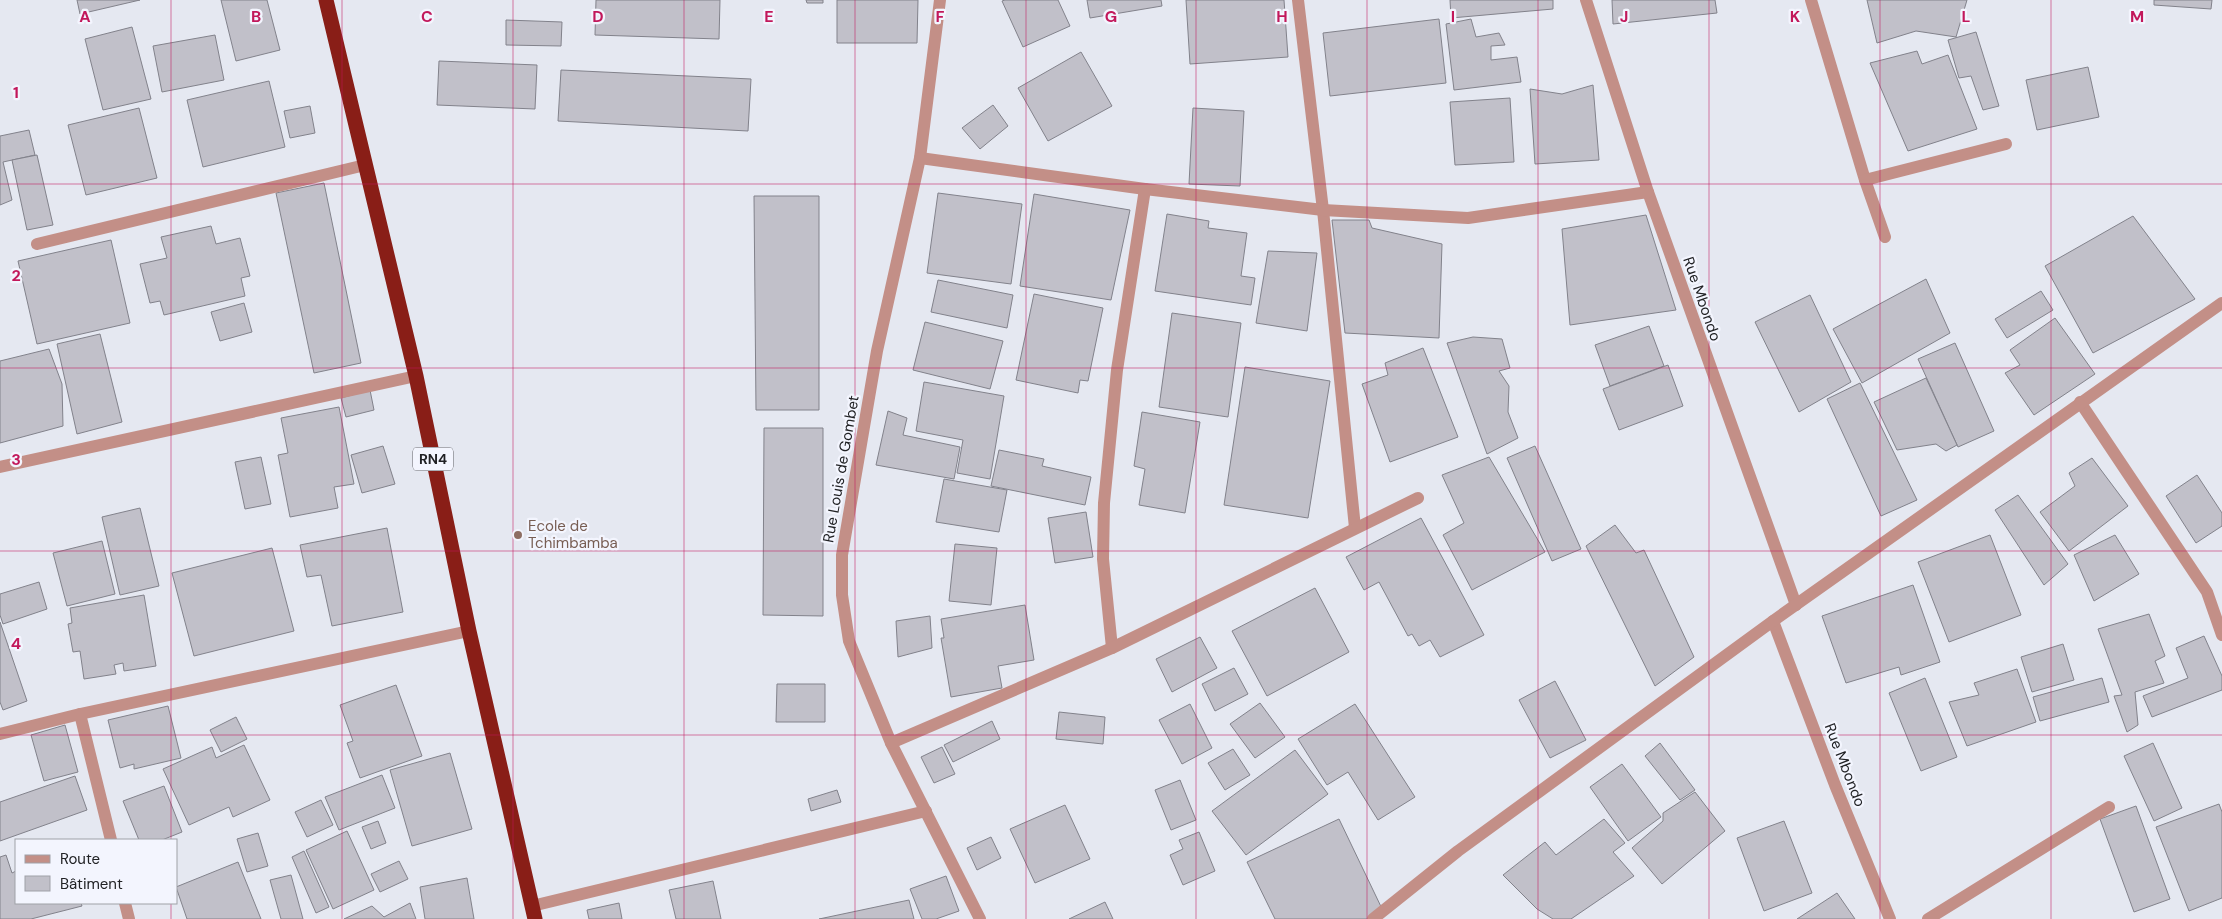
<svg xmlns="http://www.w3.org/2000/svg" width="2222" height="919" font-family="'DM Sans',sans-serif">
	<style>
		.building { fill: #c1c0c9; stroke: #82828b }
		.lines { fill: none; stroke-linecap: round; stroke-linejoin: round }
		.minor { stroke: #c38f87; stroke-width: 12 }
		.highway { stroke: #891e17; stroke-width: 15 }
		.grid { fill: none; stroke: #c2185b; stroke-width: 1; stroke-opacity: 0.55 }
		.education-dot { fill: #8d6e63; stroke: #f3f5fe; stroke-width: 2 }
		.labels { text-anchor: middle; stroke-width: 4.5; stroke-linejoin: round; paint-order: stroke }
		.shield { fill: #f3f5fe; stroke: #606166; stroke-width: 1 }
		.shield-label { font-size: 14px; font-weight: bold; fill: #212225 }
		.street-label { font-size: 15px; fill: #212225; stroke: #f3f5fe }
		.education-label { font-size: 15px; fill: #785e54; stroke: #f3f5fe; text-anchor: start }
		.grid-label { font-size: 16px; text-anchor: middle; font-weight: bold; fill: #c2185b; stroke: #f3f5fe; stroke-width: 4.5; stroke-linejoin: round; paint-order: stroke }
	</style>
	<rect width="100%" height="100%" fill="#e5e8f1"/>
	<g class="building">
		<polygon points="77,0 140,0 80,14"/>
		<polygon points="221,0 267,0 280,50 236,61"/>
		<polygon points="596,0 720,0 719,39 595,35"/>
		<polygon points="806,0 823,0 823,3 807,3"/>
		<polygon points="837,0 918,0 917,43 837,43"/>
		<polygon points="1005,0 1058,0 1070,26 1023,47 1002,1"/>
		<polygon points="1087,0 1161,0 1162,6 1090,18"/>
		<polygon points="1186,0 1284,0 1288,57 1190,64"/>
		<polygon points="1450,0 1553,0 1553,9 1451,18"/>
		<polygon points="1612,0 1715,0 1717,13 1613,24"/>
		<polygon points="1867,0 1967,0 1956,37 1916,31 1877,43"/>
		<polygon points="2154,0 2212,0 2211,9 2154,5"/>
		<polygon points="1439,19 1446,83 1330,96 1323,33"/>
		<polygon points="1471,19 1476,37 1499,33 1505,45 1491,46 1491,60 1517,57 1521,82 1454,90 1446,24"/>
		<polygon points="506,20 562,22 561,46 506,45"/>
		<polygon points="132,27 151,99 103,110 85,39"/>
		<polygon points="1976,32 1999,106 1983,110 1971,76 1959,78 1948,40"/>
		<polygon points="215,35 224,80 162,92 153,46"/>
		<polygon points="1917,51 1922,64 1948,55 1977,129 1908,151 1870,63"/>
		<polygon points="1081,52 1112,106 1048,141 1018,88"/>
		<polygon points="439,61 537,65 535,109 437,105"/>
		<polygon points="2088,67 2099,117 2037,130 2026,80"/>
		<polygon points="561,70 751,79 748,131 558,121"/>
		<polygon points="269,81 285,147 203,167 187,100"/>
		<polygon points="1593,85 1599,160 1535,164 1530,89 1562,94"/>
		<polygon points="1510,98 1514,162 1455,165 1450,102"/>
		<polygon points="993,105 1008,126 980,149 962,128"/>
		<polygon points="310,106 315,133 290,138 284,111"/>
		<polygon points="139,108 157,178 86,195 68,125"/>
		<polygon points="1193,108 1244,111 1240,186 1189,184"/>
		<polygon points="29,130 35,155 3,162 12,200 0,205 0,136"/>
		<polygon points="37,155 53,225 27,230 12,160"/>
		<polygon points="324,183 361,363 314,373 276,193"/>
		<polygon points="938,193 1022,204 1011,284 927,273"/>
		<polygon points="1034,194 1130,210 1111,300 1020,286"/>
		<polygon points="754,196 819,196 819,410 756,410"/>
		<polygon points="1167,214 1209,221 1208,228 1247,233 1241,276 1255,278 1251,305 1155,291"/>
		<polygon points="1646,215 1676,310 1570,325 1562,229"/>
		<polygon points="2133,216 2195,299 2093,353 2045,266"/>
		<polygon points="1332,220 1369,220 1372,228 1442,244 1439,338 1345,333"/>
		<polygon points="211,226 216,244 240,238 250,276 241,278 245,296 164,315 160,301 150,303 140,264 167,258 161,237"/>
		<polygon points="111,240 130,323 37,344 18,261"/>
		<polygon points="1268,251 1317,253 1307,331 1256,323"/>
		<polygon points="1926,279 1950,333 1862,383 1833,329"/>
		<polygon points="938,280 1013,295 1007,328 931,312"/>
		<polygon points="2041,291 2053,310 2007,338 1995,319"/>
		<polygon points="1034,294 1103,308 1088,381 1080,380 1078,393 1016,380"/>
		<polygon points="1810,295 1851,382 1799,412 1755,322"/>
		<polygon points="244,303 252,332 220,341 211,312"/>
		<polygon points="1172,313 1241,323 1228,417 1159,407"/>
		<polygon points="2055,318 2095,374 2034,415 2005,373 2020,365 2010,350"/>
		<polygon points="925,322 1003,341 990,389 913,370"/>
		<polygon points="1649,326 1664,366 1610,386 1595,345"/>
		<polygon points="100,334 122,422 77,434 57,344"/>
		<polygon points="1473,337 1502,339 1510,368 1499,371 1509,386 1508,412 1518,438 1487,454 1447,343"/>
		<polygon points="1955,343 1994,431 1958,447 1918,359"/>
		<polygon points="1423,348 1458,437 1390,462 1362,384 1388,375 1385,363"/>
		<polygon points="49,349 62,384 63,426 0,443 0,361"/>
		<polygon points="1668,365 1683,406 1619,430 1603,389"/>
		<polygon points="1245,367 1330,381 1308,518 1224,505"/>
		<polygon points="1926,378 1957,445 1946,451 1936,444 1897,450 1874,402"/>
		<polygon points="924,382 1004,396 990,479 957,473 963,440 916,431"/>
		<polygon points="1860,383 1917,500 1881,516 1827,399"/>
		<polygon points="370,390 374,410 346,417 341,398"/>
		<polygon points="339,407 354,484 334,487 338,508 290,517 278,455 288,453 281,418"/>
		<polygon points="888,411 907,418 903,435 960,447 954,479 876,465"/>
		<polygon points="1142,412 1200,422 1185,513 1139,505 1145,469 1134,466"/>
		<polygon points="764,428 823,428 823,616 763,615"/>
		<polygon points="383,446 395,484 362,493 351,455"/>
		<polygon points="1535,446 1581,549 1552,561 1507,458"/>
		<polygon points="999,450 1044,459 1042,466 1091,477 1085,505 991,486"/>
		<polygon points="261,457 271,504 245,509 235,462"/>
		<polygon points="1489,457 1545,552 1472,590 1443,535 1464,523 1442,475"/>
		<polygon points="2092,458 2128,506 2069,551 2040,512 2075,486 2069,473"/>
		<polygon points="2197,475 2222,513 2222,526 2196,543 2166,496"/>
		<polygon points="944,479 1007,490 999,532 936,522"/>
		<polygon points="2018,495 2068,564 2044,585 1995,510"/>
		<polygon points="140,508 159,586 120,595 102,517"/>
		<polygon points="1086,512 1093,557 1055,563 1048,518"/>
		<polygon points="1421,518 1484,635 1440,657 1430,640 1419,646 1412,634 1408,636 1379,582 1364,590 1346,557"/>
		<polygon points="1615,525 1636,553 1644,550 1694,657 1655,686 1586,546"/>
		<polygon points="387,528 403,612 332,626 321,575 307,577 300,545"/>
		<polygon points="1990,535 2021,615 1949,642 1918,562"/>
		<polygon points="2115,535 2139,574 2094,601 2074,555"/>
		<polygon points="102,541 115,594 67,606 53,553"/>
		<polygon points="955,544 997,548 991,605 949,601"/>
		<polygon points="272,548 294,631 194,656 172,573"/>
		<polygon points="39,582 47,609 3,624 0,615 0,594"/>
		<polygon points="1913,585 1940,662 1901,675 1899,667 1846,683 1822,616"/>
		<polygon points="1315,588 1349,652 1267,696 1232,631"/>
		<polygon points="144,595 156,666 124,671 123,663 114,665 116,674 84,679 80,651 73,652 68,624 72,623 70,608"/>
		<polygon points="1025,605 1034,660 998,666 1002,688 951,697 941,638 944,638 941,619"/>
		<polygon points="2149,614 2165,656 2155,661 2164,683 2135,692 2138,725 2127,732 2114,696 2122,695 2098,629"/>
		<polygon points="930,616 932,648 898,657 896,621"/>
		<polygon points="0,622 27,701 3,710 0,702"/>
		<polygon points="2204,636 2222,676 2222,690 2152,717 2143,696 2188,678 2176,648"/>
		<polygon points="1200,637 1217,668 1172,692 1156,659"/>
		<polygon points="2063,644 2074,680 2032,692 2021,657"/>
		<polygon points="1234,668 1248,694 1215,711 1202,684"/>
		<polygon points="2017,669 2036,722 1967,746 1949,702 1979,695 1974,683"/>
		<polygon points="1925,678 1957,757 1921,771 1889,693"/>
		<polygon points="2102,678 2109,702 2040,721 2033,697"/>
		<polygon points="1555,681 1586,740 1550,758 1519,700"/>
		<polygon points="777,684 825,684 825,722 776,722"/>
		<polygon points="396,685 422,756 360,778 347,743 353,741 340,705"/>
		<polygon points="1260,703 1285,737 1255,758 1230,724"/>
		<polygon points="1190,704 1212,748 1182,764 1159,720"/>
		<polygon points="1355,704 1415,797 1378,820 1348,772 1327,785 1298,739"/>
		<polygon points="168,706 181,758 134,769 134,764 120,768 108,720"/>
		<polygon points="1059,712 1105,717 1103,744 1056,739"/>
		<polygon points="236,717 247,739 221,752 210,730"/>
		<polygon points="992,721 1000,739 953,762 944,745"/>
		<polygon points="65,725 78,772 44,781 31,735"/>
		<polygon points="1660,743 1695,790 1680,800 1645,756"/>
		<polygon points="2153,743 2182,808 2154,821 2124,756"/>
		<polygon points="244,745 270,800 233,817 229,807 189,825 163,769 212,747 216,758"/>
		<polygon points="942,747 955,774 934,783 921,757"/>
		<polygon points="1233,749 1250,775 1225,790 1208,763"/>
		<polygon points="1295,750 1328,794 1246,855 1212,811"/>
		<polygon points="450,753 472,829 412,846 390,770"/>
		<polygon points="1622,764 1661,817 1628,841 1590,787"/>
		<polygon points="382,775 395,808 339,830 325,797"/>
		<polygon points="75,776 87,810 0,841 0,802"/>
		<polygon points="1180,780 1196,820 1171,830 1155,790"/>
		<polygon points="164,786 182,832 162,840 139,840 123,801"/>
		<polygon points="837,790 841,802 811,811 808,799"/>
		<polygon points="1695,792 1725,831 1662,884 1632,848 1663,821 1663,813"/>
		<polygon points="321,800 333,825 307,837 295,812"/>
		<polygon points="2219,804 2222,812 2222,898 2189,911 2156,827"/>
		<polygon points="1065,805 1090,859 1035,883 1010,829"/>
		<polygon points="2136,806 2170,899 2134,912 2100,819"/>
		<polygon points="1339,819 1385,915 1377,919 1275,919 1247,862"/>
		<polygon points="1604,819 1625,843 1613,852 1634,876 1571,919 1553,919 1537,909 1503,875 1545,842 1556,855"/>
		<polygon points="378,821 386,843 371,849 362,827"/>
		<polygon points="1784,821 1812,893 1764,911 1737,838"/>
		<polygon points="347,831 374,890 333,909 306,850"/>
		<polygon points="1199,832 1215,871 1183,885 1170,855 1183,849 1179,840"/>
		<polygon points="258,833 268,866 247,872 237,839"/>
		<polygon points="991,837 1001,858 977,870 967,848"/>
		<polygon points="304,851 329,907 316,913 292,857"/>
		<polygon points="6,855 12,873 16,871 16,903 81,903 82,906 31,919 0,919 0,857"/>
		<polygon points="399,861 408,879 380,892 371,874"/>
		<polygon points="238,862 261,919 187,919 176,887"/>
		<polygon points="291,875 303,919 281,919 270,880"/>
		<polygon points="946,876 959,911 936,919 922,919 910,889"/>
		<polygon points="467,878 474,919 425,919 420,887"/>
		<polygon points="713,881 721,919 676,919 669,890"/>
		<polygon points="1837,893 1855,919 1797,919"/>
		<polygon points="909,900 914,919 819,919"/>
		<polygon points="1105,902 1113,919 1069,919"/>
		<polygon points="410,903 416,919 344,919 372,906 384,917"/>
		<polygon points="619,903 622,919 589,919 587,910"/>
	</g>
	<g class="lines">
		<g class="minor">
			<polyline points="940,0 920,158 877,351 842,555 842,595 849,641 891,743 980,919"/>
			<polyline points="1298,0 1323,210 1355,528"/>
			<polyline points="1586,0 1648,192 1796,605"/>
			<polyline points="1811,0 1865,180 1885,237"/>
			<polyline points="920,158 1145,189 1323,210 1468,218 1648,192"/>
			<polyline points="1865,180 2006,144"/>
			<polyline points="37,244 365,165"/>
			<polyline points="2080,402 2207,592 2222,635"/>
			<polyline points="0,467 416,376"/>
			<polyline points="1773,621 1835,785 1890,919"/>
			<polyline points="1112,648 1103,559 1104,503 1117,370 1145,189"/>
			<polyline points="80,714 111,840"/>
			<polyline points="0,734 80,714 469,631"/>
			<polyline points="891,743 1112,648 1418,498"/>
			<polyline points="125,903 129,919"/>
			<polyline points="532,906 926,811"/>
			<polyline points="1373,919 1458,851 1773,621 2222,303"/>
			<polyline points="1928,919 2109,807"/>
		</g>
		<polyline class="highway" points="326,0 416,376 469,631 535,919"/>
	</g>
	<path class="grid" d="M 171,0 L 171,840M 342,0 L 342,919M 513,0 L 513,919M 684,0 L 684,919M 855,0 L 855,919M 1026,0 L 1026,919M 1196,0 L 1196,919M 1367,0 L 1367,919M 1538,0 L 1538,919M 1709,0 L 1709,919M 1880,0 L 1880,919M 2051,0 L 2051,919M 0,184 L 2222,184M 0,368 L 2222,368M 0,551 L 2222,551M 0,735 L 2222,735M 171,903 L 171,919"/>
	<circle class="education-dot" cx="518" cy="535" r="5"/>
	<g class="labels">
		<rect class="shield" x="413" y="447.5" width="40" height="23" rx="4"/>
		<g class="shield-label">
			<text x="433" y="464">RN4</text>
		</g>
		<g class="street-label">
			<text transform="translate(1702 299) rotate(71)" y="5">Rue Mbondo</text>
			<text transform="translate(841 469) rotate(-80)" y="5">Rue Louis de Gombet</text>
			<text transform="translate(1845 765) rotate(69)" y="5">Rue Mbondo</text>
		</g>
		<g class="education-label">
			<text x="528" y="531">Ecole de<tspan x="528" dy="17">Tchimbamba</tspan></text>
		</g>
	</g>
	<g class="grid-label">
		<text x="85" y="22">A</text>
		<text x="256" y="22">B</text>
		<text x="427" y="22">C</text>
		<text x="598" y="22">D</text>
		<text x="769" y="22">E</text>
		<text x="940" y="22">F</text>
		<text x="1111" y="22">G</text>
		<text x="1282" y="22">H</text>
		<text x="1453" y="22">I</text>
		<text x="1624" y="22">J</text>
		<text x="1795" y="22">K</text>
		<text x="1966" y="22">L</text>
		<text x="2137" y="22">M</text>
		<text x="16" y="98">1</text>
		<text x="16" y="281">2</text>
		<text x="16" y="465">3</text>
		<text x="16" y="649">4</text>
	</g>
	<rect x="15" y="839" width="162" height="65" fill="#f3f5fe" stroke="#9fa1a7"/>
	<rect x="25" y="855" width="25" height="8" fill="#c38f87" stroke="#9fa1a7"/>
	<text x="60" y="864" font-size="15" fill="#212225">Route</text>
	<rect x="25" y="876" width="25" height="15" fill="#c1c0c9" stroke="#9fa1a7"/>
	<text x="60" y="889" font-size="15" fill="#212225">Bâtiment</text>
</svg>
